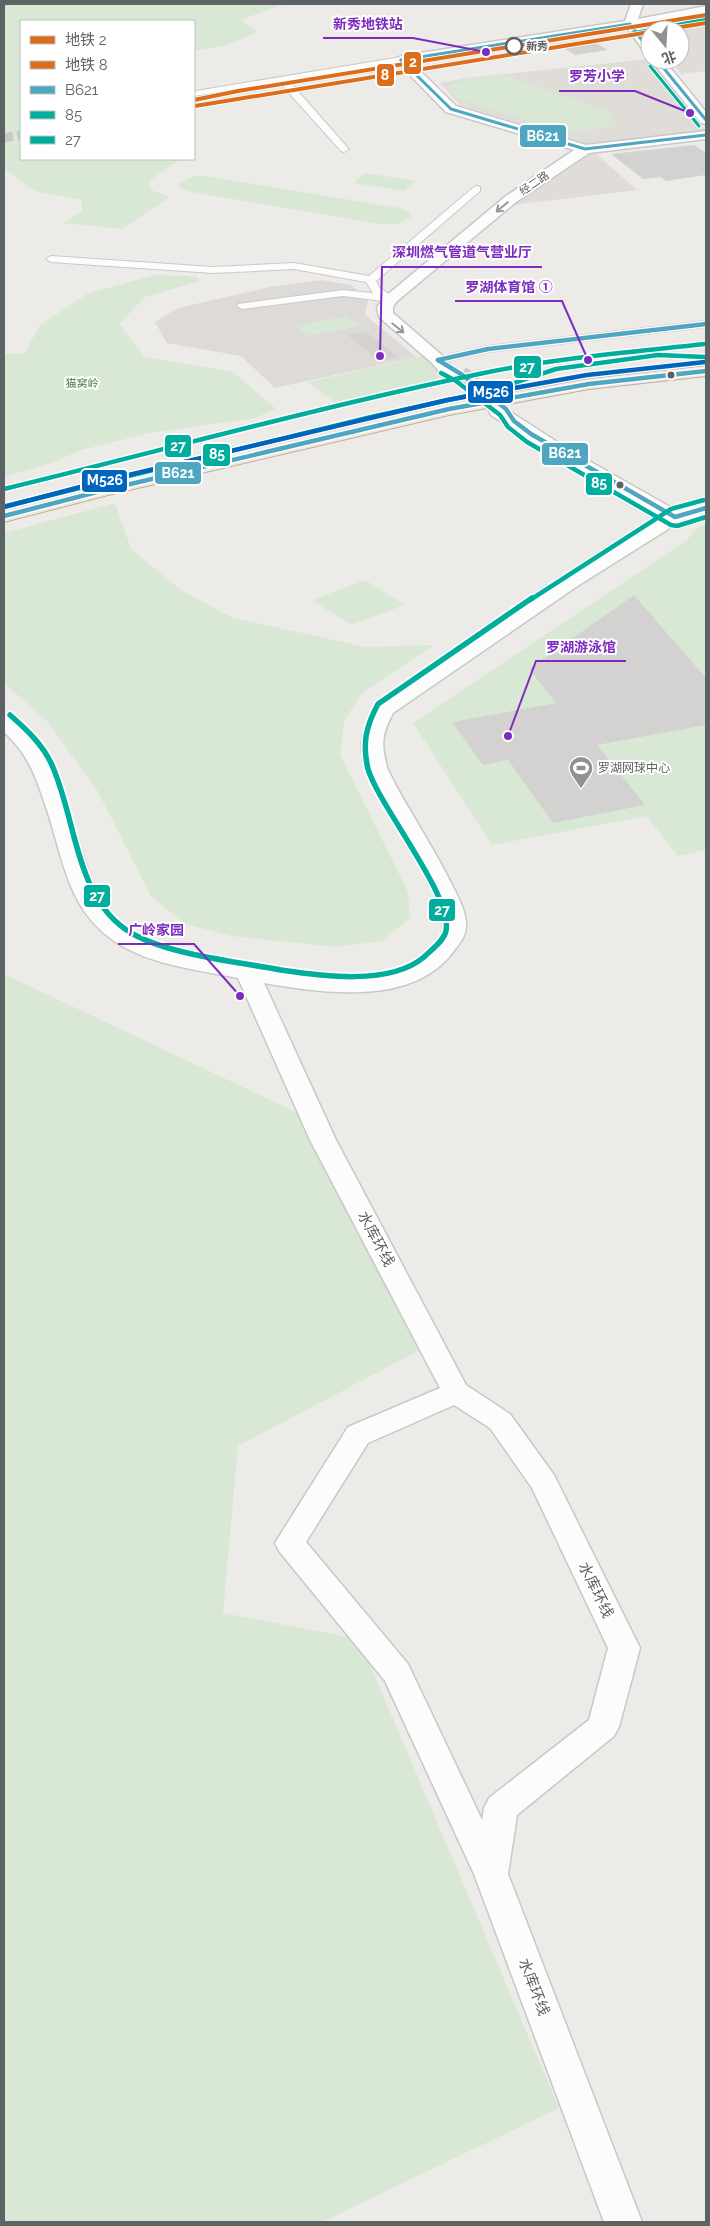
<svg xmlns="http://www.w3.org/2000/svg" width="710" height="2226" font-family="Raleway,'Noto Sans SC',sans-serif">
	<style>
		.industrial { fill: #dddad8 }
		.education { fill: #e0ddd8 }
		.green { fill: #d9e8d4 }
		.building { fill: #d3d2d1 }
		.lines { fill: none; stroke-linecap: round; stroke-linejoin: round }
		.street-tunnel { stroke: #c9c9c7; stroke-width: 9; stroke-dasharray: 9 4.5; stroke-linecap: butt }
		.secondary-tunnel { stroke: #c9c9c7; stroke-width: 17; stroke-dasharray: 17 8; stroke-linecap: butt }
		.street-casing { stroke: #c9c9c8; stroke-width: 2 }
		.secondary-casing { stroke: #c7c8c7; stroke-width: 3 }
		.highway-casing { stroke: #c3ae97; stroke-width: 2 }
		.street { fill: #fcfcfc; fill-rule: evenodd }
		.secondary { fill: #fcfcfc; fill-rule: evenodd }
		.highway { fill: #efe9e3; fill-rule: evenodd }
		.bus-1-far1-casing { stroke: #fff; stroke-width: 5 }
		.bus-1-casing { stroke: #fff; stroke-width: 7 }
		.bus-2-far1-casing { stroke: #fff; stroke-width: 5 }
		.bus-2-casing { stroke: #fff; stroke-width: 7 }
		.bus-3-far1-casing { stroke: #fff; stroke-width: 7 }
		.bus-3-casing { stroke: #fff; stroke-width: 9 }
		.bus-4-casing { stroke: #fff; stroke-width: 7 }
		.bus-1-far1 { stroke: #4fa6c1; stroke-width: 3 }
		.bus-1 { stroke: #4fa6c1; stroke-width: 4.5 }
		.bus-2-far1 { stroke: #01ad9c; stroke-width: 3 }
		.bus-2 { stroke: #01ad9c; stroke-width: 4.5 }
		.bus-3-far1 { stroke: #01ad9c; stroke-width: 4.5 }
		.bus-3 { stroke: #01ad9c; stroke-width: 5.5 }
		.bus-4 { stroke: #0065bd; stroke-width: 4.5 }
		.metro-1-casing { stroke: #fff; stroke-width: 5.5 }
		.metro-2-casing { stroke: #fff; stroke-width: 5.5 }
		.metro-1 { stroke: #db6d1c; stroke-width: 4 }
		.metro-2 { stroke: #db6d1c; stroke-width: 4 }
		.oneway { stroke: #95989a }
		.stop-dot { fill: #fff; stroke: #5d6265; stroke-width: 2.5 }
		.bus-dot { fill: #5d6265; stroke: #fff; stroke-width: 2 }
		.labels { text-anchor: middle; stroke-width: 4; stroke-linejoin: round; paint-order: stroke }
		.far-stop-label { font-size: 11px; font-weight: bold; fill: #5d6265; stroke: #fff; text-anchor: start }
		.far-street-label { font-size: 11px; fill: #5d6265; stroke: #fff }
		.far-park-label { font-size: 11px; fill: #418039; stroke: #fff }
		.poi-label { font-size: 12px; fill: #5d6265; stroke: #fff; text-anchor: start }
		.near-street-label { font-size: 15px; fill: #5d6265; stroke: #fff }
		.leader { fill: none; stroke: #7b2cbf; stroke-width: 2 }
		.callout-dot { fill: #7b2cbf; stroke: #fff; stroke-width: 2 }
		.callout-label { font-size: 14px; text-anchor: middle; font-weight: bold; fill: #7b2cbf; stroke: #fff; stroke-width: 4; stroke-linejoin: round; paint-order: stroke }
		.line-badge { stroke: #fff; stroke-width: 2 }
		.badge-label { font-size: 14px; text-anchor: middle; font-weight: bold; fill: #fff }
	</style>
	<rect width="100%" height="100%" fill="#edebe8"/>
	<polygon class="industrial" points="322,280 351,285 368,300 365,315 416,357 275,388 241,356 167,343 155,322 178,308 270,287"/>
	<g class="education">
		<polygon points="706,14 706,71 681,74 671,60 680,60 680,30 652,30 655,23"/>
		<polygon points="649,59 706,131 587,144 460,105 440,83 466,78"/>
		<polygon points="593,151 637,190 513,205"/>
	</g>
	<g class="green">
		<polygon points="4,4 285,4 240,20 258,32 227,45 194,51 194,21 21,21 21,159 181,159 149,181 151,190 170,197 122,229 63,223 82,211 82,200 34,191 4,168"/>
		<polygon points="496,75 507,76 615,114 604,128 566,132 455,98 447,87 466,79"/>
		<polygon points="365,173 416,181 404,191 353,183"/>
		<polygon points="194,176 205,176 400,208 410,212 411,217 398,224 380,224 186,191 179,186 179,183"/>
		<polygon points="154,275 196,276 200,281 145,297 119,324 145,357 233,372 276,409 255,418 150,433 82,450 51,463 4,477 4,354 24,354 40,325 87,294"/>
		<polygon points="347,316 359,326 307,336 295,326"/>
		<polygon points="422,356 449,376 334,402 308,382"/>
		<polygon points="115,503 131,549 181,590 233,618 366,647 434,645 362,693 344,721 340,755 408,892 410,918 382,941 336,947 231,936 185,924 151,896 97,790 46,720 4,683 4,533"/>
		<polygon points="706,524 706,850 678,856 647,816 492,845 413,723 687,540 696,529"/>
		<polygon points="365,580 405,605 351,625 312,600"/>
		<polygon points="4,974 302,1115 422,1349 238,1446 223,1613 359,1639 559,2108 322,2222 4,2222"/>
	</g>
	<g class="building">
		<polygon points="589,39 608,50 575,55 557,44"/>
		<polygon points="694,145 706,153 706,175 666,181 661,177 643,179 611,154"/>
		<polygon points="366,332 398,357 379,361 348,335"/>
		<polygon points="634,595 706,678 706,725 597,745 645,805 553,823 508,760 483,765 452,722 556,703 529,669"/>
	</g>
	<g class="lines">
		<polyline class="street-tunnel" points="4,138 21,135"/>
		<polyline class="secondary-tunnel" points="461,374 506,409"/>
		<g class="street-casing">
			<g id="street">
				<polygon points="401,57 405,60 404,62 289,81 347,147 349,149 344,152 341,151 280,83 194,96 194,92 196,91"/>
				<polygon points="477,186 480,187 480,191 376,281 379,287 396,299 391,302 343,296 242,309 237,306 238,304 343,290 373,293 366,282 294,269 213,273 51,262 46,259 51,256 213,267 294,263 369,276 474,187"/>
				<polygon points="706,321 706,327 488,352 438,363 432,360 434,358 488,346"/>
			</g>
		</g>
		<g class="secondary-casing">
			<g id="secondary">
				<polygon points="631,4 643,4 638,19 706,6 706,14 638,26 650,42 650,55 646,54 627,28 411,62 456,106 586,145 706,131 706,139 589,153 516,202 396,302 393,307 393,313 444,357 460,376 458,379 446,379 432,363 379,317 377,307 386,296 506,196 574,150 446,112 395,60 401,56 625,21"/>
				<polygon points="651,60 664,60 706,112 706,124 701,123"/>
				<path d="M 497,406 L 503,407 L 568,449 L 677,511 L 706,503 L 706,514 L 681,521 L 576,587 L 393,713 C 381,735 381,746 388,770 C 407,809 432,844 451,883 C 457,895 465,909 466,922 C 467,935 461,942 453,952 C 412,1007 322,993 264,983 L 336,1140 L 466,1385 L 510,1414 L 554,1475 L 640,1648 L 619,1727 L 614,1736 L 517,1815 L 508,1874 L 642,2222 L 604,2222 L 474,1874 L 385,1681 L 279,1551 L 275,1543 L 348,1427 L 440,1388 L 310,1140 L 238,978 C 173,965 106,961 74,893 C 62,868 56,837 47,810 C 36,778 30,756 4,732 L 4,716 C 26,721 44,750 54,769 C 63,794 71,818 79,843 C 88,870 95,901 117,922 C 150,954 204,958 247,965 C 292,972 336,983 382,976 C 405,972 430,958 441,937 C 459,906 367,793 362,751 C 360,735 369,718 378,705 L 562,579 L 662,517 L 556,457 L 491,415 L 489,411 L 491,407 ZM 454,1405 L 490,1428 L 532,1488 L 608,1648 L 589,1720 L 489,1798 L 484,1808 L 482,1820 L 408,1664 L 306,1542 L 368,1443 Z"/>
			</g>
		</g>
		<g class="highway-casing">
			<polygon id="highway" points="706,366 706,376 589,389 449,415 108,495 4,522 4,510 105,484 449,403 589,379"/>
		</g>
		<use href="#street" class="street"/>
		<use href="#secondary" class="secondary"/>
		<use href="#highway" class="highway"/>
		<g class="bus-1-far1-casing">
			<g id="bus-1-far1">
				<polyline points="401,60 451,109 585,149 706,135"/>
				<polyline points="401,60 630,24 650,51"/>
				<polyline points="657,60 706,120"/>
			</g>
		</g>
		<g class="bus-1-casing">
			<g id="bus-1">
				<polyline points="438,360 461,374 506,409 514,421 531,434 675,517 706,508"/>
				<polyline points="438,360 488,349 706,324"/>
				<polyline points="4,516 105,490 449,409 589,384 706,371"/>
			</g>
		</g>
		<g class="bus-2-far1-casing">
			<g id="bus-2-far1">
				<polyline points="632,33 706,19"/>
				<polyline points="650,66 699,126"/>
			</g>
		</g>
		<g class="bus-2-casing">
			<g id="bus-2">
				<polyline points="441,373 456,381 500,415 508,427 527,442 671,525 677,526 706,517"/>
				<polyline points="6,506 371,417 490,391 556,369 658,355 706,357"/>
			</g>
		</g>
		<g class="bus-3-far1-casing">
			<g id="bus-3-far1">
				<path d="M 4,489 C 164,450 323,406 484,373 C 557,358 632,352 705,344"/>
				<polyline points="530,600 671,509 704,500"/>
			</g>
		</g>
		<g class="bus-3-casing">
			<path id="bus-3" d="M 10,715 C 26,729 42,744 51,763 C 77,818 74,901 133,934 C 171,955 238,962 281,970 C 321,976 390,986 424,957 C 431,950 444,941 446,931 C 453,896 379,806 368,769 C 362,744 366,726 378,704 L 532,598"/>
		</g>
		<g class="bus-4-casing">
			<polyline id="bus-4" points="4,507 103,481 447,400 587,375 705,362"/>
		</g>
		<use href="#bus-1-far1" class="bus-1-far1"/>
		<use href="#bus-1" class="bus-1"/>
		<use href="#bus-2-far1" class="bus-2-far1"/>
		<use href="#bus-2" class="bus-2"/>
		<use href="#bus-3-far1" class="bus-3-far1"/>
		<use href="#bus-3" class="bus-3"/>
		<use href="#bus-4" class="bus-4"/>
		<g class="metro-1-casing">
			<polyline id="metro-1" points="194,100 238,91 706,15"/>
		</g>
		<g class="metro-2-casing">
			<g id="metro-2">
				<polyline points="662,30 706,23"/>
				<polyline points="195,106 650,32"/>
			</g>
		</g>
		<use href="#metro-1" class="metro-1"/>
		<use href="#metro-2" class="metro-2"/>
	</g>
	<defs><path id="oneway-shaft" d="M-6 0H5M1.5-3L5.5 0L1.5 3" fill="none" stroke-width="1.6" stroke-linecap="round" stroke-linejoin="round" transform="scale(1.25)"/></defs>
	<g class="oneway">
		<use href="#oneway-shaft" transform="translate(502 207) rotate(140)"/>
		<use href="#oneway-shaft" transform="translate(398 328) rotate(39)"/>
	</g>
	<defs>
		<g id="stadium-pin" transform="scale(1.25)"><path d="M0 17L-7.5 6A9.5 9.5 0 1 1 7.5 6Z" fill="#8f9293" stroke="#fff"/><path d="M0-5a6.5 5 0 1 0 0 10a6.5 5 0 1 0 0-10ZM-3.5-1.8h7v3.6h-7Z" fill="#fff"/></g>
	</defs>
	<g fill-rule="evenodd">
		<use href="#stadium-pin" x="581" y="768"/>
	</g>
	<circle class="stop-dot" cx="514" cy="46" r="8"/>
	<g class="bus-dot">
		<circle cx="671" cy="375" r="4.5"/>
		<circle cx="620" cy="485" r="4.5"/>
	</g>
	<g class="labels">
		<g class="far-stop-label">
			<text x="526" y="50">新秀</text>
		</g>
		<g class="far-street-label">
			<text transform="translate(534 183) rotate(-34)" y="4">经二路</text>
		</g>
		<g class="far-park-label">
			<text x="82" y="387">猫窝岭</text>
		</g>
		<g class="poi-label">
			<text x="598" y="772">罗湖网球中心</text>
		</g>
		<g class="near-street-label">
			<text transform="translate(376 1239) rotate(62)" y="5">水库环线</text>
			<text transform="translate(596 1590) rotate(64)" y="5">水库环线</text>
			<text transform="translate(534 1987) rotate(69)" y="5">水库环线</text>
		</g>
	</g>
	<path class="leader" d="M486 52L413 38H323M690 113L635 91H559M380 356L382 267H542M588 360L562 301H455M508 736L536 661H626M240 996L194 944H118"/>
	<g class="callout-dot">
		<circle cx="486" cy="52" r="5"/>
		<circle cx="690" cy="113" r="5"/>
		<circle cx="380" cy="356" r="5"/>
		<circle cx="588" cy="360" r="5"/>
		<circle cx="508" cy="736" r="5"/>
		<circle cx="240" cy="996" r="5"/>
	</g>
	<g class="callout-label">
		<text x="368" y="29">新秀地铁站</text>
		<text x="597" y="81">罗芳小学</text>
		<text x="462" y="257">深圳燃气管道气营业厅</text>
		<text x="509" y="292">罗湖体育馆 ①</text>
		<text x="581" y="652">罗湖游泳馆</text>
		<text x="156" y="935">广岭家园</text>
	</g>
	<g class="line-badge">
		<rect x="403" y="51" width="19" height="24" rx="5" fill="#db6d1c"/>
		<rect x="376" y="63" width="19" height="24" rx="5" fill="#db6d1c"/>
		<rect x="519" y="124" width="48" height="24" rx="5" fill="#4fa6c1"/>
		<rect x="513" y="355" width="29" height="24" rx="5" fill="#01ad9c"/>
		<rect x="467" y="380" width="47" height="24" rx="5" fill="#0065bd"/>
		<rect x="164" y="434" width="28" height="24" rx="5" fill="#01ad9c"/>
		<rect x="541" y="442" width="48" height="24" rx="5" fill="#4fa6c1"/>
		<rect x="202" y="443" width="29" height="24" rx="5" fill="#01ad9c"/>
		<rect x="154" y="461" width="48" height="24" rx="5" fill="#4fa6c1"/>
		<rect x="81" y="469" width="47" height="24" rx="5" fill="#0065bd"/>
		<rect x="585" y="472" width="28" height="24" rx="5" fill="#01ad9c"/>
		<rect x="83" y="884" width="28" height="24" rx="5" fill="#01ad9c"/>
		<rect x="428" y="898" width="28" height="24" rx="5" fill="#01ad9c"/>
	</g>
	<g class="badge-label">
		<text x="413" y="67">2</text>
		<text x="385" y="80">8</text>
		<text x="543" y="141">B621</text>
		<text x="527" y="372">27</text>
		<text x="491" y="397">M526</text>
		<text x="178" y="451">27</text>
		<text x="565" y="458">B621</text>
		<text x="217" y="459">85</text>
		<text x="178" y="478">B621</text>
		<text x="105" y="485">M526</text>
		<text x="599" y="488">85</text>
		<text x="97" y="901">27</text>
		<text x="442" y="915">27</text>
	</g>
	<rect width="710" height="2226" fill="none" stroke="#5d6265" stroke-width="10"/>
	<rect x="20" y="20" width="175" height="140" fill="#ffffff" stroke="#bec0c1"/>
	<rect x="30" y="36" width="25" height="8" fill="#db6d1c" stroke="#bec0c1"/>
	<text x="65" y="45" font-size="15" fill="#5d6265">地铁 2</text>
	<rect x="30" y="61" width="25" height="8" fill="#db6d1c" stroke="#bec0c1"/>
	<text x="65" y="70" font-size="15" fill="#5d6265">地铁 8</text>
	<rect x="30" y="86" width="25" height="8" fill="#4fa6c1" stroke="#bec0c1"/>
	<text x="65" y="95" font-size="15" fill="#5d6265">B621</text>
	<rect x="30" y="111" width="25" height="8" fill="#01ad9c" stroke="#bec0c1"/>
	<text x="65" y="120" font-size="15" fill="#5d6265">85</text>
	<rect x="30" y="136" width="25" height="8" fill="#01ad9c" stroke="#bec0c1"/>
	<text x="65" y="145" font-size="15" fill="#5d6265">27</text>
	<g transform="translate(665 45) rotate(162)"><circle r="24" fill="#ffffff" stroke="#bec0c1"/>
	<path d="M0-4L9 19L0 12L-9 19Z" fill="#8f9293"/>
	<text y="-8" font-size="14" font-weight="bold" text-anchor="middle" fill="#5d6265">北</text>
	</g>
</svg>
